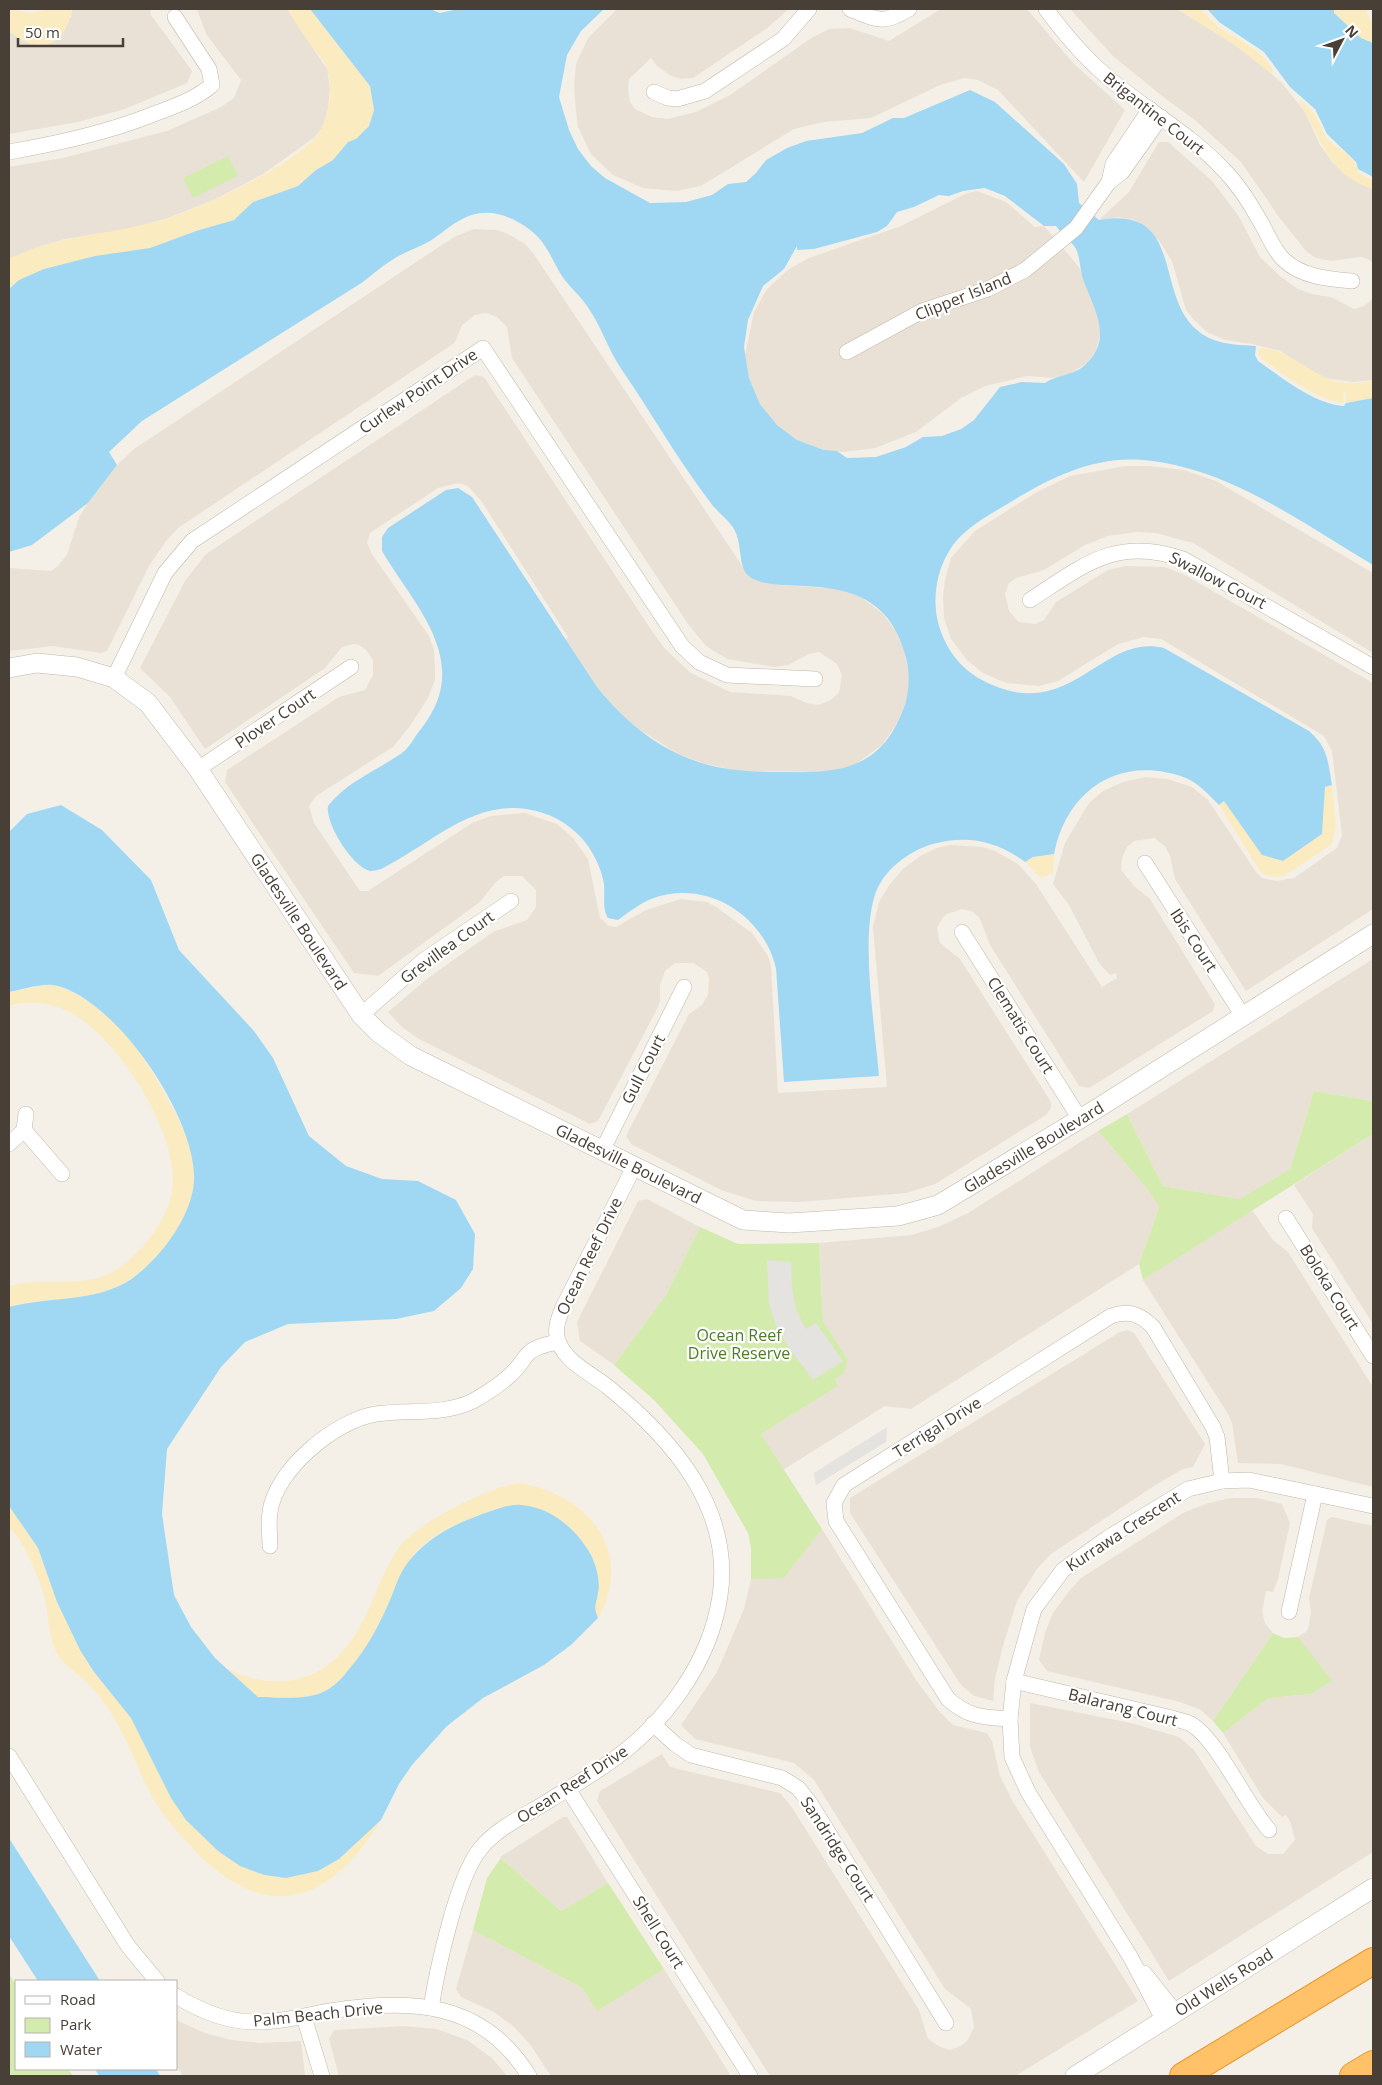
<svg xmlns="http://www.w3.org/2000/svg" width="1382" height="2085" font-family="'Open Sans',sans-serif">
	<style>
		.residential { fill: #e9e1d5 }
		.green { fill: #d4ebae }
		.sand { fill: #fbebc1 }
		.parking { fill: #e5e3df }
		.water { fill: #a0d8f4; fill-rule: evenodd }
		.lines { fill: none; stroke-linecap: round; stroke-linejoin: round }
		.minor-casing { stroke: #c1b7a9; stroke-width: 16 }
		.tertiary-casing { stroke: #c1b7a9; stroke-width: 20 }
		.motorway-casing { stroke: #e69730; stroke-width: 28 }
		.minor { stroke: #fff; stroke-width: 15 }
		.tertiary { stroke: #fff; stroke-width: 19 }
		.motorway { stroke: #ffc268; stroke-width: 26 }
		.labels { text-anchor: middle; stroke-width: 4.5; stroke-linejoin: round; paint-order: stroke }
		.street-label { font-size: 16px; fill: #484036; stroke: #fff }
		.park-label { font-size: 16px; fill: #4d7e25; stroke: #fff }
	</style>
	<rect width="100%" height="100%" fill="#f4f0e7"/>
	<g class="residential">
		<polygon points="72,9 150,9 151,15 192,71 187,83 125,109 78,122 9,134 9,31 12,34 71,17"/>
		<polygon points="197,9 287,9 327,69 330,88 328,109 323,126 315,137 263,174 214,200 168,218 120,231 65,239 35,248 9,259 9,167 63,158 167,131 221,107 234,98 241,80 206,34"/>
		<polygon points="617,9 789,9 766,29 693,78 681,79 671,76 657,66 651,58 629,79 628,89 630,102 635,109 652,117 668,119 696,112 730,95 813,37 829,29 850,28 889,41 941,9 1027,9 1073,63 1125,110 1084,182 998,90 978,80 964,78 940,85 871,118 824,122 794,129 701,186 676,191 643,188 613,175 591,154 578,127 576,111 574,87 576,64 588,38"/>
		<polygon points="1070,9 1177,9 1235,45 1262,66 1281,82 1305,112 1320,145 1333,163 1357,182 1373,189 1373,264 1370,260 1361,257 1331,261 1316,258 1306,251 1279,217 1241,162 1196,121 1162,96 1113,56"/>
		<polygon points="1159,142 1168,142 1212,181 1238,215 1260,257 1281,277 1298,289 1312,294 1331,297 1354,309 1364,306 1373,299 1373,380 1353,382 1324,378 1280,351 1252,344 1225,340 1207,332 1195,321 1186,310 1172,261 1160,242 1144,226 1134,220 1119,217 1099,220 1129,192"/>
		<polygon points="977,191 1006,202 1035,227 1044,226 1079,267 1099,316 1101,330 1096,351 1087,363 1068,375 1051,378 1027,376 985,386 961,398 916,432 875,448 843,452 824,450 797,440 777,425 760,404 749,378 745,355 754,312 767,289 789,269 809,258 901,226 967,193"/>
		<polygon points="474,229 497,230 508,234 525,244 533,253 747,573 762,582 779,585 841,589 861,597 882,613 896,631 904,650 910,681 907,698 898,722 882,745 856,764 829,772 740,771 706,764 680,755 637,728 617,711 597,687 566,640 568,637 482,502 468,486 458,483 438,488 370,533 367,543 372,554 429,636 434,650 435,670 435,680 428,698 410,726 393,747 316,796 309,806 314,823 360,891 368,891 472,823 491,816 525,813 557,824 573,838 588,859 600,918 609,926 616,927 646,910 681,899 707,902 716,907 752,933 768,956 771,966 778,1093 887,1087 873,927 879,902 890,884 904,868 922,855 937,848 950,845 983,847 995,851 1018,864 1036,884 1102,987 1117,978 1116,973 1110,975 1099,963 1069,905 1053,884 1065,843 1089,803 1103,791 1123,782 1145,777 1167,779 1192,787 1208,800 1256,872 1262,878 1277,881 1294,878 1337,848 1342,835 1332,751 1324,736 1161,639 1144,637 1118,644 1058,681 1039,686 1006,683 983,673 967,660 951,639 944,618 943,596 945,580 951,558 975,531 1037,492 1070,476 1126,466 1149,466 1184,470 1216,481 1373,573 1373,653 1193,543 1156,533 1137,532 1108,536 1085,545 1044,570 1016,578 1009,583 1005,594 1009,611 1019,622 1035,624 1044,620 1056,602 1108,570 1126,566 1164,567 1183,574 1373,683 1373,909 1246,991 1175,879 1170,856 1165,846 1154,838 1134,841 1127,847 1122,858 1121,870 1134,886 1150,899 1215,1004 1213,1011 1089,1088 1079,1086 990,945 979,917 973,912 962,909 947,914 943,917 937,928 940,943 960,959 1051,1102 1051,1108 1046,1115 935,1184 906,1193 800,1202 756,1201 721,1190 631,1144 626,1136 689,1014 702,1005 708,995 709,978 707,972 693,963 675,963 665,971 660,985 660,1001 657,1009 598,1121 590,1124 419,1039 402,1027 388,1012 428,978 493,932 527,920 536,907 536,890 522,876 504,876 495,883 480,902 378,976 354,973 225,782 227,770 339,697 365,690 373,675 373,660 366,650 359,645 354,644 342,647 325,668 205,749 170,697 140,668 185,581 206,554 475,375 484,377 652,631 665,649 691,673 730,692 791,696 807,703 818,705 829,701 839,693 842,675 837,664 819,652 809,654 788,665 775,667 727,659 706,646 688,624 512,358 507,327 497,317 486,313 475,315 471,318 462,325 455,342 447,348 178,528 166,541 149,566 107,651 101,653 52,646 9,651 9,568 51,571 58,566 67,555 79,517 88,503 117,465 134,449 454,237"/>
		<polygon points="1373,959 1373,1101 1314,1091 1290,1169 1240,1199 1163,1186 1127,1114"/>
		<polygon points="1098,1131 1148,1190 1159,1207 1139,1264 911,1409 885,1406 783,1470 761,1434 838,1386 835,1379 848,1361 823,1321 819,1243 912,1235 938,1227 968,1213"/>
		<polygon points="1373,1134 1373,1324 1312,1228 1313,1214 1294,1185"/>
		<polygon points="647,1199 700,1227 666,1295 614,1365 580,1341 577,1322 638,1201"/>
		<polygon points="1252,1210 1273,1240 1288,1252 1373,1387 1373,1487 1281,1464 1238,1463 1232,1423 1228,1414 1143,1280"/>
		<polygon points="1128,1330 1134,1333 1205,1444 1193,1467 1183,1469 1157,1484 1051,1554 1037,1569 1017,1601 1003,1646 995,1679 993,1701 974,1696 961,1685 850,1513 850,1498 1120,1332"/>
		<polygon points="1231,1498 1257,1498 1282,1504 1290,1523 1278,1579 1273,1592 1266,1591 1262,1612 1265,1623 1273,1633 1213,1721 1201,1710 1180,1702 1047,1671 1039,1660 1045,1633 1053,1613 1070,1590 1081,1578 1183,1513 1208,1503"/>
		<polygon points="1332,1517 1373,1526 1373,1852 1169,1981 1039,1772 1030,1747 1030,1703 1131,1723 1179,1737 1194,1750 1256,1846 1268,1854 1283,1854 1295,1840 1290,1821 1286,1815 1282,1817 1263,1798 1223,1733 1269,1698 1311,1694 1331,1681 1298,1637 1307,1631 1309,1625 1311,1612 1309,1598 1327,1520"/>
		<polygon points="822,1529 916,1680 939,1711 953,1725 987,1733 992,1741 1000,1776 1013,1802 1138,2001 1015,2076 770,2076 597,1801 600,1791 662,1754 670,1767 780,1793 791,1806 919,2010 928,2039 940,2047 950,2050 961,2046 968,2040 974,2027 971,2009 945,1989 814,1780 794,1763 695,1739 681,1725 717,1672 744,1609 751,1579 784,1577"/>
		<polygon points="563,1817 567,1817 608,1883 561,1911 500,1857"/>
		<polygon points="473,1930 582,1988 597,2010 664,1969 731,2076 551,2076 529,2043 513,2026 494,2012 461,1997 456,1989"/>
		<polygon points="176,2020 205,2033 231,2040 260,2043 301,2041 305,2076 183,2076 176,2065"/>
		<polygon points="404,2026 436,2029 467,2040 492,2058 507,2076 339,2076 329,2039 334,2030"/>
	</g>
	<g class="green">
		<polygon points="228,156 238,176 193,198 183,178"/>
		<polygon points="1314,1091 1373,1101 1373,1134 1143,1280 1139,1264 1159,1207 1148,1190 1098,1131 1127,1114 1163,1186 1240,1199 1290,1169"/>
		<polygon points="700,1227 738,1244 819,1243 823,1321 848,1360 844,1373 835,1379 838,1386 761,1434 822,1529 784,1578 751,1579 751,1548 748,1533 703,1454 654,1400 614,1365 666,1295"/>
		<polygon points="1273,1633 1284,1638 1298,1637 1332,1681 1311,1694 1269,1698 1223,1733 1213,1721"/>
		<polygon points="501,1858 561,1911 608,1883 664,1969 597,2011 582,1988 473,1930 487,1878"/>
		<polygon points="9,1974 16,1985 16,2069 68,2069 73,2076 9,2076"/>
	</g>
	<g class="sand">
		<path d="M 9,9 L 31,13 L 52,9 L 72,9 C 65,48 39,56 9,31 Z"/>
		<path d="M 287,9 L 310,9 L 370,86 L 374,110 L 369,126 L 356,139 L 348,142 L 333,160 L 316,170 L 298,186 L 254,202 L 234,220 L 195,231 L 150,248 L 19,280 L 9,289 L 10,258 C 28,251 45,244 64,240 C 99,232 134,229 169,218 C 208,205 287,168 315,138 C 329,121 334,90 327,69 C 323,58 315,50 308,41 C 300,31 294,19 287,9 Z"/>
		<path d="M 1177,9 L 1200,9 C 1207,15 1213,23 1220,28 C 1239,41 1262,49 1273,70 L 1272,74 L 1235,45 Z"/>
		<polygon points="1334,9 1366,9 1373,27 1373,43 1361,38 1334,13"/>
		<path d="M 1298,102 L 1303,102 C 1308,107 1314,112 1318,120 C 1321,126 1322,132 1326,137 C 1338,152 1354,151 1358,173 L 1373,180 L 1373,189 C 1324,173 1324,138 1298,102 Z"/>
		<path d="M 1260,348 C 1301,349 1318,395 1373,380 L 1373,398 L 1346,403 L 1346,392 L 1343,393 L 1344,403 C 1318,401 1283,374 1262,359 L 1258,353 Z"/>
		<path d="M 1332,785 L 1336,825 L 1332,844 L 1284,876 C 1274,877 1268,878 1260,871 L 1219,805 L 1224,801 L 1322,834 L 1325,787 Z"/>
		<polygon points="1054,854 1053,873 1041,878 1025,862 1035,857"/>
		<path d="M 52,984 C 112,1005 138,1046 167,1098 C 181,1123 196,1151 194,1181 C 193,1216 159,1260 130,1279 C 95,1303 48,1296 9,1307 L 9,1286 C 47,1275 88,1292 122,1266 C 146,1248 173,1212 173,1181 C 175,1127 112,1027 61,1008 C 44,1002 26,1001 9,1006 L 9,992 Z"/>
		<path d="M 518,1483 C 587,1493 636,1551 598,1618 L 594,1608 L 599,1592 L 502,1507 C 474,1517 443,1526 421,1547 C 407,1560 400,1579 392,1596 C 377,1628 358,1674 325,1691 C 305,1701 279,1697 258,1697 L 228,1669 C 286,1697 335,1677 363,1621 C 376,1596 383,1569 400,1546 C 418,1523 489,1487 518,1483 Z"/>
		<path d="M 9,1506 L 38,1548 L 57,1602 L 80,1650 L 94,1672 L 131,1718 L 171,1798 L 286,1878 L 296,1875 L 359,1838 L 381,1820 C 333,1898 274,1926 201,1857 C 185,1841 169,1823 157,1805 C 139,1776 130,1742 111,1713 C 104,1701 93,1688 82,1678 C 75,1672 66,1666 60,1658 C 46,1637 50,1611 42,1589 C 36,1572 29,1555 20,1540 C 17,1536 10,1530 9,1525 C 7,1520 9,1512 9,1506 Z"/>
	</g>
	<g class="parking">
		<polygon points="767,1260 791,1262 792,1289 796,1309 802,1322 806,1329 816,1323 843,1361 813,1380 787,1345 776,1325 769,1304"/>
		<polygon points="887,1427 886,1442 816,1485 814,1473"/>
	</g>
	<g class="water">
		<path d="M 310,9 L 430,9 L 440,13 L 458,9 L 604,9 L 581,31 L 567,55 L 559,97 L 569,130 L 578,149 L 591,166 L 605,178 L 650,203 L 686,202 L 712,195 L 728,184 L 746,182 L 756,173 L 766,160 L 787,148 L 806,141 L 862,133 L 893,118 L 904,118 L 970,90 L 995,102 L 1064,164 L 1077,184 L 1079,203 L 1099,220 C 1185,205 1154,294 1197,330 C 1212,344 1236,345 1256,346 L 1255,355 L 1258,361 C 1281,377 1315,405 1344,406 L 1346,403 L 1373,398 L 1373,565 C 1302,523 1228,467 1142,460 C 1091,456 1046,480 1004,506 C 987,516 971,525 957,540 C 937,563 930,600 940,629 C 949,656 968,676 995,686 C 1073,718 1103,633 1164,648 L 1309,731 C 1328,747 1328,762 1332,785 L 1325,787 L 1322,834 L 1283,861 L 1262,855 L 1224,801 L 1219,805 C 1210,796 1198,783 1186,778 C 1122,754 1067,788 1054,854 L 1033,857 L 1025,862 C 998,842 970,835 937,843 C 910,849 881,871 874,898 C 861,945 875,1026 879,1076 L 784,1082 L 776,968 C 763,914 705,878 651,899 C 639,904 629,912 618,920 L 608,918 C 602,909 605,895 604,884 C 602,872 597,860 590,849 C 579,832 562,819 543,813 C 479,792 434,843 381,869 C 378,870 373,871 370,871 C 352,867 325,823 328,806 C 346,782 378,770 402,753 C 410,747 415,736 421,729 C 474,662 415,607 382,551 L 382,537 L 388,528 L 446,490 L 458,488 L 472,497 L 597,687 C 623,719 654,746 693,760 C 722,771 752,772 783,772 C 834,773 877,771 900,717 C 909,698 911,679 906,658 C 880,550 763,607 744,570 C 739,559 741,541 734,529 C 728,519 717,512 710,502 C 678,460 652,414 622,370 C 608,350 601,325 587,306 C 579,294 568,286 560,273 C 553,261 548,248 538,237 C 525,224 502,211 483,213 C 462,214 447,230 430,241 C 418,248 404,252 392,260 C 382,266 372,275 363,282 L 142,421 L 109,452 L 117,465 L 88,503 L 32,545 L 9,552 L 9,289 L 19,280 L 44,269 L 95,256 L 150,248 L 196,231 L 234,220 L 253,202 L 298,186 L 316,170 L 333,160 L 348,142 L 356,139 L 369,126 L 374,110 L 370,86 ZM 985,188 L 1005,196 L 1044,226 L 1056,226 C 1061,234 1072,241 1076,249 C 1080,257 1080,270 1083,279 C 1093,307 1114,338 1086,364 C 1074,376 1058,374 1045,383 L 1022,382 L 1000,387 L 974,420 L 961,429 L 942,436 L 923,437 L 906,447 L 876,457 L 847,458 L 837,451 L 824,450 L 797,440 L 777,425 L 760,404 L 749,378 L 744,347 L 748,320 L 763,286 L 784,269 L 797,246 L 797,250 L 814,249 L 877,232 L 887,226 L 897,212 L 914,207 L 939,195 L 949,196 L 963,191 Z"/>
		<polygon points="1207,9 1334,9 1334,13 1361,38 1373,43 1373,177 1358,169 1356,162 1327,134 1315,109 1290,87 1264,52 1219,22"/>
		<path d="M 61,805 L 102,830 L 151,880 L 179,950 L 254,1031 L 273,1058 L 309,1136 L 346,1166 L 382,1179 L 418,1181 L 456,1200 L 475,1234 L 473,1269 L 461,1288 L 434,1311 L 396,1319 L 288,1324 L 245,1342 L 221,1367 L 167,1449 L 162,1514 L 174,1595 L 191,1627 L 215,1658 L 258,1697 C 279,1697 305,1701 325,1691 C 335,1686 343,1677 350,1668 C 368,1647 379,1625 390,1600 C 395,1588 399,1575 406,1565 C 427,1536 458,1522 491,1511 C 500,1508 511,1504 521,1505 C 549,1507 573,1526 588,1550 C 595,1560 601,1581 598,1593 C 596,1606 593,1606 598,1618 L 571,1645 L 544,1665 L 483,1698 L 447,1726 L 412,1765 L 399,1784 L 381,1820 L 339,1859 L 318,1871 L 286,1878 L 264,1875 L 240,1866 L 218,1851 L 186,1820 L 171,1798 L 131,1718 L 94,1672 L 80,1650 L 57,1602 L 38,1548 L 9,1506 L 9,1307 C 48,1296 94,1303 130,1280 C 159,1260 192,1217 194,1181 C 198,1120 115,996 53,985 C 43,983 19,990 9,992 L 9,832 L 27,814 Z"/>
		<polygon points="9,1838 14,1846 100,1981 38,1981 9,1936"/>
		<polygon points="95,2069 156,2069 160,2076 99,2076"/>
	</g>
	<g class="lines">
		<g class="minor-casing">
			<g id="minor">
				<path d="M 850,9 C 877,20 883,25 909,9"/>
				<path d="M 1046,9 C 1063,32 1082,55 1104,74 C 1142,108 1187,131 1223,169 C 1237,183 1250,203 1260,221 C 1268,234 1273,250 1284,260 C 1302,277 1329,279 1352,281"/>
				<polyline points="654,92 668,98 677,99 705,91 783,39 809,9"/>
				<path d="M 9,152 C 59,143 106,133 154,114 C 175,106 194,100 212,85 L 209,69 L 175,17"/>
				<polyline points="1109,182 1113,164 1150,109"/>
				<polyline points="847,352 922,311 988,289 1025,270 1076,228 1109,182 1122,172 1161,117"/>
				<path d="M 1030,600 C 1084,565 1116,536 1183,559 L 1373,667"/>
				<polyline points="114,678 165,573 192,541 483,348 682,646 699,662 727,675 815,679"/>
				<polyline points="198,769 351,667"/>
				<polyline points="1145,863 1243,1016"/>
				<polyline points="962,932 1080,1119"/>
				<polyline points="361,1015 424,960 511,901"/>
				<polyline points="24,1130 62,1174"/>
				<polyline points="9,1144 24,1130 26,1114"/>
				<polyline points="602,1151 684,987"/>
				<polyline points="1286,1218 1373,1356"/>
				<path d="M 270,1546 C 270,1535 268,1523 270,1512 C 275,1470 336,1420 376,1414 C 409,1409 442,1416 473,1401 C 489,1392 506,1381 518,1367 C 522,1362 525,1356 530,1352 C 537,1346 549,1344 558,1342"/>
				<polyline points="1289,1612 1315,1494"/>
				<path d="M 1014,1681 L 1172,1718 C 1178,1720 1185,1721 1191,1724 C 1217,1739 1246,1804 1269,1830"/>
				<path d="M 1010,1719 C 982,1717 970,1718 948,1699 L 836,1521 L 834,1503 L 844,1485 L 1111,1316 C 1129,1310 1140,1314 1153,1327 L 1213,1427 L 1217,1437 L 1222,1481"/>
				<polyline points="653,1724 675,1744 691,1755 782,1778 798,1788 810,1803 946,2023"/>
				<polyline points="9,1756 128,1946 157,1981"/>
				<polyline points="568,1789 750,2076"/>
				<polyline points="1144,1973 1176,2013"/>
				<path d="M 176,1996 C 202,2012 229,2023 259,2022 C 283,2022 307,2015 330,2011 C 410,1998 483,2001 529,2076"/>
				<path d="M 431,2008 C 437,1970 457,1876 481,1848 C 498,1827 528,1814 550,1800 C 569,1788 589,1777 607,1764 C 663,1726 710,1664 720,1596 C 733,1508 672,1439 608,1387 C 592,1374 567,1363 559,1343 C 553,1330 559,1317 564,1305 L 634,1167"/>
				<polyline points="304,2017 322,2076"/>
				<polyline points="1164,2021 1131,1958 1028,1792 1012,1757 1010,1719 1014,1681 1034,1609 1063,1570 1106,1539 1188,1489 1222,1481 1249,1480 1373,1506"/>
			</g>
		</g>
		<g class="tertiary-casing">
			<g id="tertiary">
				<path id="s1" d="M 9,668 L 37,663 L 77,667 L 114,678 L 148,703 L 198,769 L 361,1015 L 379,1033 L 411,1056 L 743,1220 L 789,1223 L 898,1216 L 938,1205 L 1098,1108 L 1373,934"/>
				<path id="s2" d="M 1075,2076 L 1373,1888"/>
			</g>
		</g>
		<g class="motorway-casing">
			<g id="motorway">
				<polyline points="1183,2076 1373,1961"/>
				<polyline points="1353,2076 1373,2064"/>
			</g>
		</g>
		<use href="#minor" class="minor"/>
		<use href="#tertiary" class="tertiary"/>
		<use href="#motorway" class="motorway"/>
	</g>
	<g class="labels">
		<g class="street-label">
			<text transform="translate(1154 113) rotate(38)" y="6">Brigantine Court</text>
			<text transform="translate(963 296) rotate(-22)" y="6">Clipper Island</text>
			<text transform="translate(418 391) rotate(-34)" y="6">Curlew Point Drive</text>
			<text transform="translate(1218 580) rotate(27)" y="6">Swallow Court</text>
			<text transform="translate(275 718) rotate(-34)" y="6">Plover Court</text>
			<text dy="6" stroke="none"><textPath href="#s1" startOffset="415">Gladesville Boulevard</textPath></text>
			<text transform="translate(1194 940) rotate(57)" y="6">Ibis Court</text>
			<text transform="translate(447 947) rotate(-36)" y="6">Grevillea Court</text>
			<text transform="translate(1021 1025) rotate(58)" y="6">Clematis Court</text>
			<text transform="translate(643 1069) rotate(-63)" y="6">Gull Court</text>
			<text dy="6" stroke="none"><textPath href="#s1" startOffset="1271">Gladesville Boulevard</textPath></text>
			<text dy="6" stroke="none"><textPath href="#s1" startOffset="835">Gladesville Boulevard</textPath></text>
			<text transform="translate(589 1256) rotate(-64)" y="6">Ocean Reef Drive</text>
			<text transform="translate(1330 1287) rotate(58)" y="6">Boloka Court</text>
			<text transform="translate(937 1427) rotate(-32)" y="6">Terrigal Drive</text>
			<text transform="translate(1123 1531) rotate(-33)" y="6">Kurrawa Crescent</text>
			<text transform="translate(1123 1707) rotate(14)" y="6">Balarang Court</text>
			<text transform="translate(572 1784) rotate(-33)" y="6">Ocean Reef Drive</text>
			<text transform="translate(838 1849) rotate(57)" y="6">Sandridge Court</text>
			<text transform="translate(659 1932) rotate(58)" y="6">Shell Court</text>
			<text dy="6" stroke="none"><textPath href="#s2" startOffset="176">Old Wells Road</textPath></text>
			<text transform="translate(318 2014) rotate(-6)" y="6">Palm Beach Drive</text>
		</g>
		<g class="park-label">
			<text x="739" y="1341">Ocean Reef<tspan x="739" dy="18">Drive Reserve</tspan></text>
		</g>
	</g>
	<rect width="1382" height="2085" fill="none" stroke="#484036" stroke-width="20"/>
	<rect x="15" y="1980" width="162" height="90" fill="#ffffff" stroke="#b6b3af"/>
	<rect x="25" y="1996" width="25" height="8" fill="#ffffff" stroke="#b6b3af"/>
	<text x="60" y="2005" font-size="15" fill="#484036">Road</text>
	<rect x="25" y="2018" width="25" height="15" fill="#d4ebae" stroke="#b6b3af"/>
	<text x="60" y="2030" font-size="15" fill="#484036">Park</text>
	<rect x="25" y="2042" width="25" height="15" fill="#a0d8f4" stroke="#b6b3af"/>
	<text x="60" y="2055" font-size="15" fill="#484036">Water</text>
	<g transform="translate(1342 40) rotate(49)" stroke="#ffffff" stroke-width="4" paint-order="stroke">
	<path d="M0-4L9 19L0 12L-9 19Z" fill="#484036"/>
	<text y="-8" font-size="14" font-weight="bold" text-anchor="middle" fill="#484036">N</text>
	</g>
	<path d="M18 38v8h105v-8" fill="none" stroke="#484036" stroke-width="2.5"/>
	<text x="25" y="38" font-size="15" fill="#484036" stroke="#ffffff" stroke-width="4" paint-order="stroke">50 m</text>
</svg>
